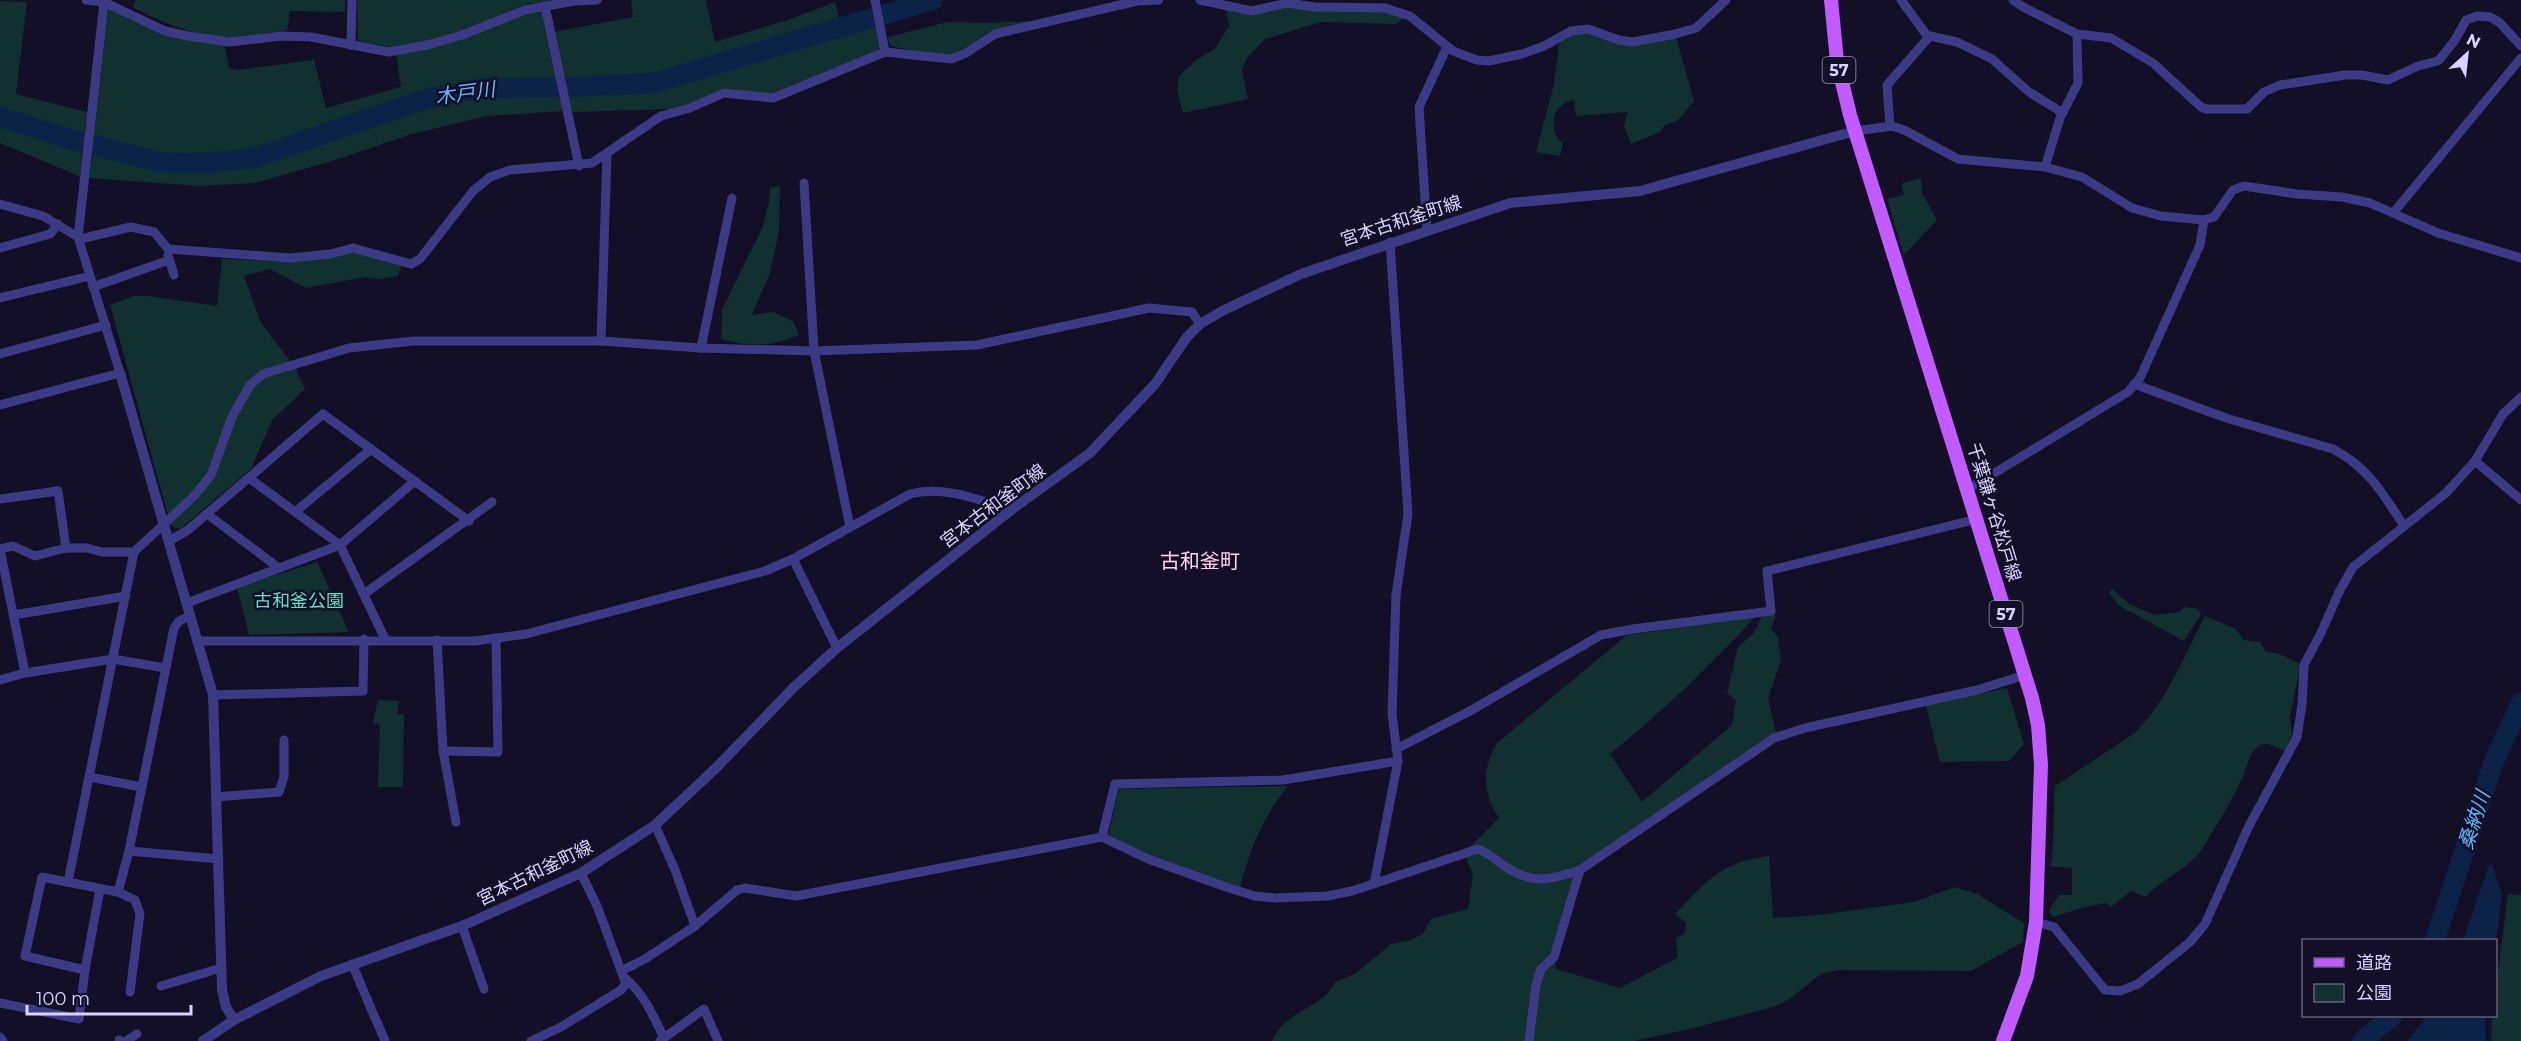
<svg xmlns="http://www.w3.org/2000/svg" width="2521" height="1041" font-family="Montserrat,'Noto Sans JP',sans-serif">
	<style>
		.green { fill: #12302f }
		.water { fill: #0c2248 }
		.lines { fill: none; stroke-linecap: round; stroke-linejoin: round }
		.river { stroke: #0c2248; stroke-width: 20 }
		.minor { stroke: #3d3a85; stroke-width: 9 }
		.tertiary { stroke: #3d3a85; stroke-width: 10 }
		.primary { stroke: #c25bff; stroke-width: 14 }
		.labels { text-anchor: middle; stroke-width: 5; stroke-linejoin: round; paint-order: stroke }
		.shield { fill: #130f26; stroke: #9e99be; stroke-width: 1.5 }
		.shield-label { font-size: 16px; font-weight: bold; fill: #d9d4ff }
		.street-label { font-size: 18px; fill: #d9d4ff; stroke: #130f26 }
		.park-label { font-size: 18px; fill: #5fe0c0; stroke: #130f26 }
		.water-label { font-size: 20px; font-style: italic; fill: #62b6ff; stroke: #130f26 }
		.neighbourhood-label { font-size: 20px; fill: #ffd6f0; stroke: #130f26 }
	</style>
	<rect width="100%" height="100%" fill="#130f26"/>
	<g class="green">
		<path d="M 136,0 L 345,0 L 345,12 L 290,11 L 287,30 C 268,33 249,37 231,38 C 203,39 156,21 133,7 Z"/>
		<polygon points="357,0 559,0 527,4 459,32 427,41 391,47 358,41"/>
		<polygon points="631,0 706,0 715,42 791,19 835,2 840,24 653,80 565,86 554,32 633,17"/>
		<polygon points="0,1 27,2 16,94 87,112 84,133 0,110"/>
		<path d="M 106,7 L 164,34 L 225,46 L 229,68 L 237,70 L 314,60 L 326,108 L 401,87 L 396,54 L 527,14 L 543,12 L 557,82 C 518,82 478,80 439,90 C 363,108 293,151 213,158 C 172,162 131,149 92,140 Z"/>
		<path d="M 1288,7 L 1385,11 L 1404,18 L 1396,24 L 1321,22 L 1265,39 L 1247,58 L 1242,70 L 1248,99 L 1183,113 L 1177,91 L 1179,76 L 1195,61 L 1215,49 L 1229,26 L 1226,9 C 1247,17 1266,11 1288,7 Z"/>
		<polygon points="875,20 880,46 878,51 770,94 723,89 689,106 672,109 571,112 567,92 654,87"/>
		<polygon points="1037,21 987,33 965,48 951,54 936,55 890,46 888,37 947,22 986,23"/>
		<path d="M 1589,31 L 1619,42 L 1676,37 L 1694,101 L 1677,121 L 1665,125 L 1660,132 L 1631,144 L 1624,126 L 1628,112 L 1576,116 L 1574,100 C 1551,104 1547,129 1563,144 L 1560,156 L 1536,152 L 1554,84 L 1559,44 L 1572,33 Z"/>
		<path d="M 485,93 L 559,93 L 564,111 L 487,116 L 412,134 L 332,161 L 255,183 L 199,186 L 89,178 L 93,153 C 159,169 205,175 273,160 C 290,156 306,144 323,138 C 376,118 429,102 485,93 Z"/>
		<polygon points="0,123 82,148 81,177 0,143"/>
		<polygon points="1921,178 1922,193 1937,220 1904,255 1887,199 1904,195 1901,184"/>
		<path d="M 780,186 L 779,232 L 770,273 L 752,315 L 773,312 L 793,321 L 799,335 C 769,347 751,347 721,339 L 722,310 L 763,226 L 769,202 L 770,187 Z"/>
		<polygon points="354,250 401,266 398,276 381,279 366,277 306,288 270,269 244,276 260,321 295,368 305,389 272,420 251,469 180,529 171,526 110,305 134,296 148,296 217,306 222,259 291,262"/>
		<polygon points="317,562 349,632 249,635 237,587"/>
		<polygon points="2112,589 2129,604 2155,615 2179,612 2185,607 2198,609 2201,614 2184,641 2118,605 2109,592"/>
		<path d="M 1773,608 L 1776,617 L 1771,628 L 1778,638 L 1781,660 L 1768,698 L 1776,733 L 1579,866 L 1555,959 L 1556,969 L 1620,988 L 1677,958 L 1676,938 L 1685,933 L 1686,923 L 1675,914 C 1709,880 1718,863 1769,856 L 1773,918 L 1818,915 L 1914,902 L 1955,887 L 1977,894 L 2024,923 L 2023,942 L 1971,971 L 1838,970 L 1821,974 L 1788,1000 L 1776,1006 L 1690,1029 L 1633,1041 L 1272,1041 C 1288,1007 1319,1013 1335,982 L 1355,974 L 1391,944 L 1408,941 L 1423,934 L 1431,919 L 1468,909 L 1473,874 L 1464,853 L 1499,818 C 1482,792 1482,770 1497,743 L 1627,635 L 1755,617 C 1710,666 1662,712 1610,754 L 1642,802 L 1732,725 L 1736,700 L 1727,693 L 1738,647 L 1754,633 L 1762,616 Z"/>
		<path d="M 2205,616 L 2236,629 L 2243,640 L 2260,642 L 2266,652 L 2277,653 L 2301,664 L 2290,716 L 2292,735 L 2285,751 C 2276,747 2264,739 2256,748 C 2248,756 2246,771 2241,781 C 2230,803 2217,825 2204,846 C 2190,869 2163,877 2146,897 L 2131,891 L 2111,907 L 2107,903 L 2085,907 L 2053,917 L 2049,911 L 2059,895 L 2072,895 L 2072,868 L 2050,866 L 2052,861 L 2055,786 L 2136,732 C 2167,700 2185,655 2205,616 Z"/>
		<polygon points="2007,688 2024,744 2009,761 1940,762 1926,705"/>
		<polygon points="378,700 399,701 397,714 404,714 403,787 378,787 380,725 373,723"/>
		<path d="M 1288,786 C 1261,820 1252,845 1240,887 L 1149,856 L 1108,837 L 1119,789 Z"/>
		<polygon points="2508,894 2521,895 2521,1041 2491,1041 2492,1016 2496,1016 2496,988"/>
	</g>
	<g class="water">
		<polygon points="2489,865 2492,865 2502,894 2496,941 2463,940"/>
		<polygon points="2427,1016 2485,1016 2486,1041 2407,1041"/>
	</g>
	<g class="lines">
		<g class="river">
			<polyline points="0,117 70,139 159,162 202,163 254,158 428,98 482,88 573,87 653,83 933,0"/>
			<polyline points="2435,940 2494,761 2521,703"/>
			<polyline points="2362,1041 2392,1016"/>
		</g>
		<g class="minor">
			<polyline points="86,0 104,2 165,31 188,36 229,42 282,36 311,37 389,52 427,45 462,35 525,10 574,1 597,0"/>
			<polyline points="875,0 885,52"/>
			<polyline points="1200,0 1252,11 1287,3 1315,7 1385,8 1410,16 1453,51 1477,60 1489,61 1522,54 1544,46 1571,31 1588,29 1619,40 1633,42 1675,34 1696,28 1726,0"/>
			<polyline points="1901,0 1928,37"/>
			<polyline points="2013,0 2023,7 2077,34 2111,38 2153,63 2201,107 2206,109 2247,109 2264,92 2280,85 2345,75 2362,75 2388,80 2418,66 2434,62 2439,60 2455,40 2466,20 2477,16 2490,17 2499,22 2521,46"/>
			<polyline points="545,6 579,166"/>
			<polyline points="351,45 352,0"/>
			<polyline points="1890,126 1887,85 1930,36 1957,42 1992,59 2029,92 2063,113"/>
			<polyline points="1855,131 1892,126 1904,130 1958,159 2045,167 2082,177 2132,208 2161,216 2204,220 2214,217 2233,190 2244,186 2297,194 2342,197 2370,203 2438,233 2521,258"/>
			<polyline points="2045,167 2060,118 2078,83 2077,34"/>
			<polyline points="804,183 814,351 850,527"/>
			<polyline points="0,204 43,216 78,237 120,373 0,405"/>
			<polyline points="2394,212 2521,58"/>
			<polyline points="1427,230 1419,107 1447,47"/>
			<polyline points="78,237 104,2"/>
			<polyline points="80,239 131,227 154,232 168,249 290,258 330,254 353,248 411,264 420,259 473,191 490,177 510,170 592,163 661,116 690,108 724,93 773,98 885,52 951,59 966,53 995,34 1137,1 1159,0"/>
			<polyline points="0,248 50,234 58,224"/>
			<polyline points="168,255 174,275"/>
			<polyline points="93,287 169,260"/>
			<polyline points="0,298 90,276"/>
			<polyline points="601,341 607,154"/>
			<polyline points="701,348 732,198"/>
			<polyline points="0,354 106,325"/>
			<path d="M 2134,384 L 2226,418 L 2333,449 C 2369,468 2383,494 2404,526"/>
			<polyline points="2475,461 2521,500"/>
			<polyline points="249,478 340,545 385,639"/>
			<polyline points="1968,489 2128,392 2140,378 2200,245 2204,220"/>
			<polyline points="0,499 58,491 66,548"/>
			<polyline points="295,512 371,449"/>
			<polyline points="207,514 279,568"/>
			<polyline points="169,541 188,530 323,414 469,521"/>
			<polyline points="0,549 13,546 35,556 66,548 87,548 102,552 134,552 194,496 211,475 232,417 250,385 263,374 349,348 413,341 601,341 701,348 814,351 977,345 1149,308 1192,312 1200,324"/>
			<polyline points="0,549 25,673 113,659 165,668"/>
			<polyline points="793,559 837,648"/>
			<polyline points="364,594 492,502"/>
			<polyline points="187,603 340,545 415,481"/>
			<polyline points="14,615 126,596"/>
			<polyline points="437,640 443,751 456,822"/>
			<path d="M 198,641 L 475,641 L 526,634 L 765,571 L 793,559 L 910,494 C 943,485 979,500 1011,510"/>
			<polyline points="0,680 25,673"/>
			<polyline points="213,695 363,691 364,639"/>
			<polyline points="1396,749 1470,711 1601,635 1633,629 1771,611 1767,571 1977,519"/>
			<polyline points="443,751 498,752 496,638"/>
			<polyline points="89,777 142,787"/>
			<polyline points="216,797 279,792 284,777 284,740"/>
			<polyline points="655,825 675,870 695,926"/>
			<polyline points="1102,837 1115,784 1283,780 1398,761"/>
			<polyline points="129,851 219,859"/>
			<polyline points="68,882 134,552"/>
			<polyline points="1374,884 1398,761 1392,714 1396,595 1408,514 1390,242"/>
			<polyline points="118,892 135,900 140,914 130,992"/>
			<polyline points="2036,922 2054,927 2105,990 2120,991 2138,984 2190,942 2205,924 2249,826 2297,737 2302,705 2304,665 2321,633 2339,592 2353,567 2446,493 2475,461 2503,414 2521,397"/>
			<polyline points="462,926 484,989"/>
			<polyline points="352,964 385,1041"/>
			<polyline points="85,970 25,956 42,877 118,892 129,851 174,628 179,621 190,616"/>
			<path d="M 621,971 L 645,959 L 695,926 L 737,890 L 745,888 L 796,896 L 1102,837 L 1148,859 L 1229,888 L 1255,896 L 1275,898 L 1327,896 L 1352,891 L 1478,849 C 1490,853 1497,862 1509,869 C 1536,885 1553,879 1580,870 L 1774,738 L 1805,728 L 1977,690 L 2025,675"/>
			<path d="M 626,979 C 644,994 654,1017 664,1038"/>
			<polyline points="161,986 221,968"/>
			<polyline points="0,1003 79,1019 85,970 100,889"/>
			<polyline points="0,1037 3,1041"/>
			<polyline points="119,1040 119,1041"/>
			<polyline points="126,1041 137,1034"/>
			<polyline points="531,1041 561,1027 621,990 626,984 597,906 581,873"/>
			<polyline points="660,1041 704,1009 718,1041"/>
			<polyline points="1529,1041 1536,985 1541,969 1554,957 1580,870"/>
		</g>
		<g class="tertiary">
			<polyline points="120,373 213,695 222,990 226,1007 234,1020"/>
			<polyline points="203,1041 234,1020 321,976 462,926 581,873 655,825 716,768 794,687 837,648 1011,510 1090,453 1155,384 1187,337 1200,324 1224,310 1301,274 1510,203 1640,191 1855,131"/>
		</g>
		<polyline class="primary" points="1831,0 1837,61 1850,115 2032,698 2038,725 2041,765 2036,922 2027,976 2003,1041"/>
	</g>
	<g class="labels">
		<g class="shield">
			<rect x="1822.5" y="57" width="33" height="26" rx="4.5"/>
			<rect x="1989.5" y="601" width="33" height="26" rx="4.5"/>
		</g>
		<g class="shield-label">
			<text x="1839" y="76">57</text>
			<text x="2006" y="620">57</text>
		</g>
		<g class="street-label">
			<text transform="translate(1401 221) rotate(-18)" y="6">宮本古和釜町線</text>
			<text transform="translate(993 506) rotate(-37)" y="6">宮本古和釜町線</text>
			<text transform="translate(1994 512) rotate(73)" y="6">千葉鎌ヶ谷松戸線</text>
			<text transform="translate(535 873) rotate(-26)" y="6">宮本古和釜町線</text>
		</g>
		<g class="park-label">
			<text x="299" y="607">古和釜公園</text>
		</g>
		<g class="water-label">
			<text transform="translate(465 93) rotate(-8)" y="7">木戸川</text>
			<text transform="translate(2474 820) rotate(-72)" y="7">桑納川</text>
		</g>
		<g class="neighbourhood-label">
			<text x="1200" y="568">古和釜町</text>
		</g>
	</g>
	<rect x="2302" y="939" width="195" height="78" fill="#130f26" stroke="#625e7d" stroke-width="1.5"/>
	<rect x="2314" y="958" width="30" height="9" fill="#c25bff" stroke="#625e7d" stroke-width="1.5"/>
	<text x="2356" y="969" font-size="18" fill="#d9d4ff">道路</text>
	<rect x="2314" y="984" width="30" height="18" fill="#12302f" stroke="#625e7d" stroke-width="1.5"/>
	<text x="2356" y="999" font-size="18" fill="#d9d4ff">公園</text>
	<g transform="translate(2467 54) rotate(27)" stroke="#130f26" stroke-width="4.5" paint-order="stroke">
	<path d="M0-4.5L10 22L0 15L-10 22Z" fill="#d9d4ff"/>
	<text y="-9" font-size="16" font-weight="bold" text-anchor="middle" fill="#d9d4ff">N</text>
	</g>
	<path d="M27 1005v9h164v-9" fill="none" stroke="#d9d4ff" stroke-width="3"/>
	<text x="36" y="1005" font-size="18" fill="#d9d4ff" stroke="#130f26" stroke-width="4.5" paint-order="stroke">100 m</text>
</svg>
